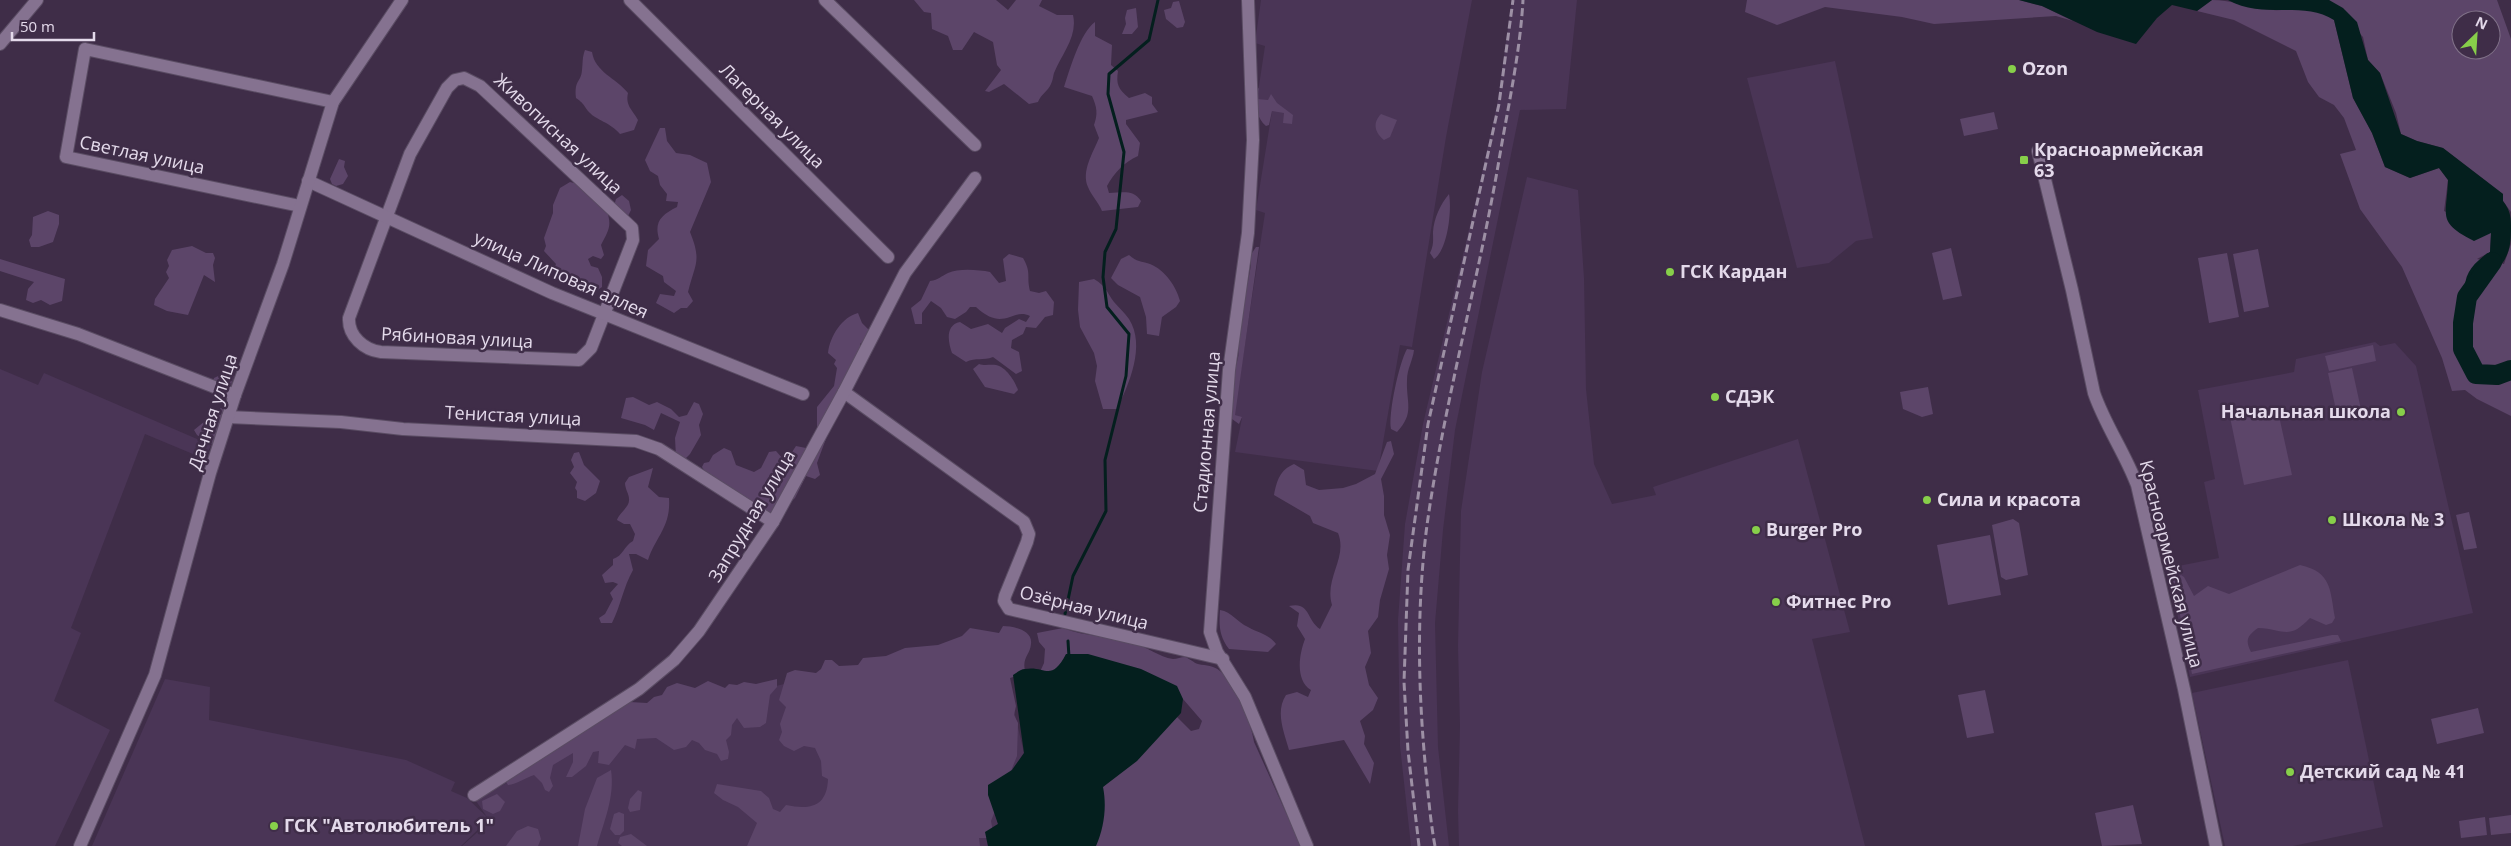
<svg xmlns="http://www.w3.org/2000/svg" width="2511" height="846" font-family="'Open Sans',sans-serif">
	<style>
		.built { fill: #4a3556 }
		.green { fill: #5c4569; fill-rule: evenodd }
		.water { fill: #041f1e }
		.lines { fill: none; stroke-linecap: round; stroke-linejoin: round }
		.stream { stroke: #041f1e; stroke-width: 3 }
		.river { stroke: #041f1e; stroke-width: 20 }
		.minor-casing { stroke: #5a4c63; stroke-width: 14 }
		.minor { stroke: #857290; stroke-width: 12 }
		.rail { stroke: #9d90a5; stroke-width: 3; stroke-dasharray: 8 4; stroke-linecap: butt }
		.poi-dot { fill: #87cf4a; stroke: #3f2d48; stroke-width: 2 }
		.labels { text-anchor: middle; stroke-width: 5; stroke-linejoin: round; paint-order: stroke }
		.poi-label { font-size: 18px; font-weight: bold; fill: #e4daeb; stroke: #3f2d48; text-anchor: start }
		.street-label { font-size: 18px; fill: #e4daeb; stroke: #3f2d48 }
	</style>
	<rect width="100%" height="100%" fill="#3f2d48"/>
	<g class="built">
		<polygon points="1261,0 1472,0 1446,137 1412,347 1400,345 1378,471 1235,452 1242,418 1234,415 1265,213 1256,210 1272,111 1257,99 1265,46 1255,43"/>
		<polygon points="1512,0 1577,0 1566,109 1520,110 1455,430 1443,530 1435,623 1438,747 1449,846 1411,846 1400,746 1398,620 1405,524 1423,424 1475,204 1497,105"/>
		<polygon points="1835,61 1873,238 1856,241 1829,263 1797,268 1747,78"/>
		<polygon points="1527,177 1578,190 1584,278 1586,389 1594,464 1612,504 1656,495 1653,487 1798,439 1850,632 1812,639 1865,846 1459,846 1458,810 1460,726 1458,646 1461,511 1482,372"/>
		<polygon points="2375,342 2380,346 2395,343 2416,366 2473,613 2190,677 2168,568 2219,558 2204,482 2215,479 2198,390 2294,372 2296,359"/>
		<polygon points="0,369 38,385 44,373 211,445 205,459 145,434 71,628 81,633 54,701 110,730 55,846 0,846"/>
		<polygon points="997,638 1024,753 1012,770 988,785 998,824 985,832 988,846 462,846 490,821 489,819 461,846 92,846 165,679 210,687 209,720 406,760 455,782 451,791 467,798 487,817 476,801 590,733 780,685"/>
		<polygon points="2348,660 2383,827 2293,846 2225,846 2192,693"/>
	</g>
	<g class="green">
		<path d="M 914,0 L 996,0 L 1008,10 L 1016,0 L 1042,0 L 1039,6 L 1057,15 L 1073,15 C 1078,36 1062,54 1054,73 C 1053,76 1053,80 1051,84 C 1048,91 1041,94 1038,102 L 1029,104 L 1004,84 L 989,92 L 985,91 L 1001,70 L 997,65 L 993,42 L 974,32 L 962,50 L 953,50 L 948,36 L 932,29 L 931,13 L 924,12 Z"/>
		<polygon points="1747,0 2019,0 2042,6 2073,21 2056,16 2040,17 1934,24 1902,17 1825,7 1777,25 1745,12"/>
		<path d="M 2212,0 C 2230,0 2245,6 2263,9 C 2290,14 2307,0 2334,20 L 2353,98 L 2372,133 L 2385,167 L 2410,178 L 2439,168 L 2448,180 L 2444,211 L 2491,233 L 2490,252 L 2477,259 L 2504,264 L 2511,244 L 2511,416 L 2477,399 L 2465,390 L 2452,391 L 2442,358 L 2402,267 L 2360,209 L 2340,154 L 2356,150 L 2344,118 L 2334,105 L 2319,97 L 2308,82 L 2296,51 L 2234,20 L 2197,11 Z"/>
		<path d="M 2329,0 L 2497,0 L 2511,39 L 2511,212 L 2503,201 L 2503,194 L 2443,148 L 2417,141 L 2401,134 L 2396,113 L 2380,73 L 2368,60 L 2363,37 ZM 2461,20 L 2491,20 L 2491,50 L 2461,50 Z"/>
		<polygon points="1179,1 1185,22 1183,27 1177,28 1166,19 1164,10 1171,8 1173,2"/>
		<polygon points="1136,8 1138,27 1132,34 1122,34 1126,24 1125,18 1127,10"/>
		<path d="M 1095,22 L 1095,36 L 1112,45 L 1111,65 L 1118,71 C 1116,84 1118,89 1129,98 L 1145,93 L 1152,97 L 1152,104 L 1158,112 L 1126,120 L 1126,124 L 1140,143 L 1138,156 C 1124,162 1114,173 1107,186 L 1109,193 C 1122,193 1133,189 1141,201 L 1138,207 L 1102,211 C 1099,203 1091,195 1088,187 C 1081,171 1093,153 1099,138 L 1094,125 C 1098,114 1097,107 1092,96 L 1064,87 C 1070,69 1080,33 1095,22 Z"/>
		<path d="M 585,50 L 592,52 C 595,72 616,78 628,93 C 625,106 633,110 638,120 L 634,130 L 620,134 C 611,123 595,119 590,113 C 583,106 586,105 576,98 C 574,79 581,83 582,70 C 583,62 582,58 585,50 Z"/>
		<path d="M 1259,88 L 1257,99 L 1268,100 L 1271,94 L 1277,103 L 1293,115 L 1292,124 L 1283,123 L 1284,113 L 1272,111 L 1269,125 L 1266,126 C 1255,116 1256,105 1256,90 Z"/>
		<polygon points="1994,112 1998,129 1964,136 1960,119"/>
		<path d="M 1381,114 L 1397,120 L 1390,137 L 1384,140 C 1375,133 1372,123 1381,114 Z"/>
		<path d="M 660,128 L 665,128 L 667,141 L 676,153 L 690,155 L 707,163 L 711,182 L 690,232 C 702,262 695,263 688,292 L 693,301 L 687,308 L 681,308 L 674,313 L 656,303 L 660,294 L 674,296 L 676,291 L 664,282 L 663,276 L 646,266 L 648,250 L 659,239 C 654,222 661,215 677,207 L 678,202 L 666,201 L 667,194 L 660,185 L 658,176 L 650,171 L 645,160 Z"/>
		<polygon points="339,159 345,161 344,167 348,176 343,184 336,186 332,184 330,179"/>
		<path d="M 570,182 C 584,185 593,192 599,206 L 606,209 C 613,226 608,231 601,245 L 604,255 L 601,259 L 593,256 L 588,259 L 591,266 L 598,268 L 602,277 L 602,287 L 596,291 C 584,290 568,286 563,274 L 554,269 L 556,264 L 544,251 L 546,246 L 544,238 L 553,213 L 553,205 L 560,188 Z"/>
		<path d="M 1449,194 C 1452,209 1448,250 1434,259 L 1430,253 C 1434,245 1433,240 1433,232 C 1434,218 1440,205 1449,194 Z"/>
		<polygon points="622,195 629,201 631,210 628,216 614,206 616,199"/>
		<polygon points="48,211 59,215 59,224 53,242 39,247 31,247 29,240 32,235 33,217"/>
		<polygon points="192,246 206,253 213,253 215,258 213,265 215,282 204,275 188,315 167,311 154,305 155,299 169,278 166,272 169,266 167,260 172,250"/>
		<path d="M 1256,247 L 1259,247 L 1235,415 L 1242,417 L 1239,424 L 1232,419 L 1230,412 C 1232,394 1233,376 1238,358 C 1240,348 1235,340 1241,331 L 1240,325 L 1251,265 L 1250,256 Z"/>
		<polygon points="1951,248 1962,296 1943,300 1932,253"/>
		<polygon points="2258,249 2269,307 2244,312 2233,254"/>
		<polygon points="2227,253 2239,317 2209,323 2198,258"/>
		<path d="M 1009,254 L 1023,258 C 1032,274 1026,275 1030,291 L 1039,293 L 1046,291 L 1054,302 L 1053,315 L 1045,317 L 1036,328 L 1026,327 L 1023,334 L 1012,340 L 1011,348 L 1019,352 L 1022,371 L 1016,374 L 993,357 C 983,361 976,357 966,362 L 952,353 C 948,342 945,325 960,322 L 971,329 L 988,324 L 1002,333 L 1005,328 L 1019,319 L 1026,322 L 1030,316 C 1012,307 1004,333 976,307 L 970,307 L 966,312 L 955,319 L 947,317 L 941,308 L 931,301 L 922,313 L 922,324 L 915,324 L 911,308 L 921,300 L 930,281 C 939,280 941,276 948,273 C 959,268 979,270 990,272 L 999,283 L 1006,281 L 1003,259 Z"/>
		<path d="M 1129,255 C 1137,262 1141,261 1150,264 C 1165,270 1176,286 1180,301 L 1176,307 L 1162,317 L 1159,336 L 1147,334 L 1146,317 L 1140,297 L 1118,285 L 1111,278 L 1121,259 Z"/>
		<polygon points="0,259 65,279 62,301 50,305 41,300 33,303 26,300 28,289 34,282 0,271"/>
		<path d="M 1094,279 C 1107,287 1106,291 1114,302 C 1119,308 1125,313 1129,319 C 1146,346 1129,384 1117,409 L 1103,409 L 1095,381 L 1097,366 L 1094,353 L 1080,327 L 1078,310 L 1079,282 Z"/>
		<path d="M 858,313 L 862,323 L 869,330 L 868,337 L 860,344 L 860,354 L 828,421 L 827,436 L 817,463 L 820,475 L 815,479 L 806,476 L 795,498 L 787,505 L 781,522 L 773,522 L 706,473 L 702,467 L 704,463 L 709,462 L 713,455 L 724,448 L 731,451 L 736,465 L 754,472 L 761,468 L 769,452 L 776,451 L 783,459 L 788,458 L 796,446 L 806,448 L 817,430 L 817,407 L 834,386 L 837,368 L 834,364 L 836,360 L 828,353 C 830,336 842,317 858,313 Z"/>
		<polygon points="2373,345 2376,361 2329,371 2325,356"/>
		<path d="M 1407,349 L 1414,350 C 1413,360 1407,369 1407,380 C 1406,403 1415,413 1397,432 L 1391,429 C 1388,414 1399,363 1407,349 Z"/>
		<path d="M 979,364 C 985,366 990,364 996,365 C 1006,367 1015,381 1018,390 L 1014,394 L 985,387 L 973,369 Z"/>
		<polygon points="2352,368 2362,414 2338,419 2328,373"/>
		<polygon points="231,370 234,375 231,385 227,387 213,381 214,378"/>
		<polygon points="1928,387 1933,414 1922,417 1903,409 1900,392"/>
		<polygon points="633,397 649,405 657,402 671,409 679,417 687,415 694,402 699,404 703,414 699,425 701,435 690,454 684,460 676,457 675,438 680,422 661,413 654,430 645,425 621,418 626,398"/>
		<polygon points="2277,407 2292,475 2244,485 2230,417"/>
		<polygon points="221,408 225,411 210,463 207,462 213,445 197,435 194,430"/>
		<path d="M 1391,441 L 1394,454 L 1381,479 L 1384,496 L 1384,515 L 1390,535 L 1387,555 L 1389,569 L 1380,600 L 1378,617 L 1368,631 L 1371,653 L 1365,667 L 1369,685 L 1378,698 L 1373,710 L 1360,721 L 1365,736 L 1364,744 L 1374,763 L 1370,784 L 1344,740 L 1289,750 C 1284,732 1275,712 1286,695 L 1297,692 L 1308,697 L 1311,690 C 1295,680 1299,655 1305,639 L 1297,626 L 1299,613 L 1289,606 C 1310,601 1306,619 1320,629 L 1332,605 C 1324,578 1348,558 1338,533 L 1313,523 L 1310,516 L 1274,495 C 1277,480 1280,470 1294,464 L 1304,470 L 1306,485 L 1319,490 L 1343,488 L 1356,484 L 1375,474 L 1387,442 Z"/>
		<polygon points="579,452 584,465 600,481 596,493 585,501 577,498 577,491 575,488 577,482 570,473 574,467 571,460 574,453"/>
		<path d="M 653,468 L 648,487 L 659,497 L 669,498 C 671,527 656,536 648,560 L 636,554 L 629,554 L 633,570 C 623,588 621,605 612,623 L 601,623 L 599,618 L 605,614 L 613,599 L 610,593 L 618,584 L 613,582 L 605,583 L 602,575 L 613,565 L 613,559 C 623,556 624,546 633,541 L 635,534 L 630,524 L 624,524 L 617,520 C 619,513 630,507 629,499 C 629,494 625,489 625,483 L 629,477 Z"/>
		<polygon points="2469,512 2477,548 2464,550 2456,515"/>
		<polygon points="2013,519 2019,523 2028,575 2006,580 2001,577 1992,525"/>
		<polygon points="1990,535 2001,595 1948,605 1937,545"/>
		<path d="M 2300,565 C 2332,572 2330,590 2335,618 L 2332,623 L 2326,625 L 2310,618 C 2288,641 2285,629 2258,628 C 2247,636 2245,640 2251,652 L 2332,635 L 2338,635 L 2341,641 L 2192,674 L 2173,580 L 2181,575 L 2184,577 L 2194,596 L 2208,586 L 2229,594 Z"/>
		<path d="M 1220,610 C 1232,612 1237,622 1248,627 C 1258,633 1269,634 1276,644 L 1268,652 L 1229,649 C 1219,636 1219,625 1220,610 Z"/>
		<path d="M 1003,626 C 1013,626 1033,630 1031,644 C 1030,655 1022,657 1025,671 L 1023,674 L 1010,678 L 1016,706 L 1014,715 L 1018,723 L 1017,756 L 991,821 L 993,832 L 989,838 L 979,838 L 980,846 L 747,846 L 757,823 L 738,807 L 723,800 L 714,793 L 717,784 L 761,791 L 769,798 L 773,809 L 780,812 L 786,805 C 810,810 827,807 828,779 L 822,776 L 821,761 L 815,748 L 804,746 L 794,751 L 784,746 L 779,740 L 782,732 L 780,724 L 786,707 L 779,700 L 787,673 L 795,670 L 816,673 L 821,669 L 825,660 L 832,660 L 839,666 L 858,665 L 863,658 L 886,656 L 905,648 L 938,645 L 962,636 L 970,628 L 999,633 Z"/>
		<path d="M 1063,628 C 1086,637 1110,636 1134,643 C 1147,647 1159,657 1173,659 C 1177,659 1181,657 1185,657 C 1189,658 1194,663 1198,664 C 1207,666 1213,665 1220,671 C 1234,681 1252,725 1254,742 L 1301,846 L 1090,846 L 1093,797 L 1175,715 L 1191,731 L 1199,729 L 1202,721 L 1183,699 L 1168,689 L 1039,674 L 1044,663 L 1045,649 L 1039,642 L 1037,633 Z"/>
		<path d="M 777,679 L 777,687 L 770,695 L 766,723 L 760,727 L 744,728 L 737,718 L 732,725 L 731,735 L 726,740 L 729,752 L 728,759 L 721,761 L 717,754 L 705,750 L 699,743 L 692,740 L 686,747 L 674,750 L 656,738 L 637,739 L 635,749 L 625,745 L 609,765 L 598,763 L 599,751 L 593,752 L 586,766 L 572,777 L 566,777 L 573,762 L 573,753 L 553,765 L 550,778 L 553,786 L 549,792 L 545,790 L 542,783 L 534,775 C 525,778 517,784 508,785 L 505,780 L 622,705 L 630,702 L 647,703 L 654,697 L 662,695 L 667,687 L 677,683 L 695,688 L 708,681 L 725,688 L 729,684 L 737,685 L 744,682 L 756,684 Z"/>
		<polygon points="1985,690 1994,733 1967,738 1958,695"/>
		<polygon points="2478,708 2484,733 2437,744 2431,719"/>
		<path d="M 611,770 C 615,797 604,821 597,846 L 578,846 L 585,809 L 597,778 Z"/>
		<polygon points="638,790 642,792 640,810 630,812 628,808 630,799"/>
		<polygon points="497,794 505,802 500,811 493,814 483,809 482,801"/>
		<polygon points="2133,805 2142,844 2102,846 2095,813"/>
		<polygon points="619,812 624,814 624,831 620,835 615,835 610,829 614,814"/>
		<polygon points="2511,815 2511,833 2491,835 2489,818"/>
		<polygon points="2485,817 2487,835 2461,838 2459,821"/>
		<polygon points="528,826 538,829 541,839 538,846 506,846 517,831"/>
		<polygon points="631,834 647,846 622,846 618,843 620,837"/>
	</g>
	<g class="water">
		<polygon points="2019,0 2212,0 2197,11 2172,5 2157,18 2136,44 2097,32 2042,6"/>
		<path d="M 2228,0 L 2329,0 L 2343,8 L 2357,22 L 2368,60 L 2380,73 L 2401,134 L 2417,141 L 2443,148 L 2503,194 L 2503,201 C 2511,212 2511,217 2511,231 C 2511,264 2495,276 2465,287 C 2465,271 2477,260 2490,252 L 2491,233 L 2474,241 C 2436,222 2447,216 2448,180 L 2439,168 L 2410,178 L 2385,167 L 2372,133 L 2353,98 L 2334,20 C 2303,0 2263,20 2228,0 Z"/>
		<path d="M 1066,654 L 1088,654 L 1141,669 L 1177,686 L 1183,699 L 1181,713 L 1137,761 L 1103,787 C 1107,807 1104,828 1096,846 L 988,846 L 985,832 L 998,824 L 988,795 L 988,785 L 1012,770 L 1024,753 L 1013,675 C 1016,673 1021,669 1025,669 C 1045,665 1051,683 1066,654 Z"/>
	</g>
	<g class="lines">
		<g class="stream">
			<polyline points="1065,614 1073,576 1106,511 1105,460 1126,376 1129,334 1107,307 1103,277 1105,252 1116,229 1124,152 1108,94 1109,74 1149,40 1158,0"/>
			<polyline points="1068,641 1069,657"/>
		</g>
		<polyline class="river" points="2492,262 2467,297 2463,323 2463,349 2476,374 2497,375 2511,370"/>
		<g class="minor-casing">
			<g id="minor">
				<polyline points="630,0 888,257"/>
				<polyline points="825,0 975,145"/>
				<polyline points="1248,0 1253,140 1248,233 1229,370 1210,632 1217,652 1245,697 1307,846"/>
				<polyline points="0,44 37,0"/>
				<path d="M 464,78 L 480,86 L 632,228 L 633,240 L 591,348 L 579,360 L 381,352 C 364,350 348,336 349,318 L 410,154 L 447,88 L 455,80 Z"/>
				<path d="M 2038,151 L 2072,290 L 2094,393 C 2105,425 2125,453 2137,485 L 2184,689 L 2216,846"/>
				<polyline points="308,181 552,293 803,394"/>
				<polyline points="300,206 66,157 85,49 333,102"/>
				<polyline points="0,310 78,334 235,395"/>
				<polyline points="844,392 1024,522 1029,534 1027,542 1005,596 1004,601 1009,609 1223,659"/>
				<polyline points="228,417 341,422 403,429 636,441 659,449 773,522"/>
				<polyline points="474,795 639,689 674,660 699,631 773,522 844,392 905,273 975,178"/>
				<polyline points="80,846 155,675 210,473 235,395 283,264 333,102 402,0"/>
			</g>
		</g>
		<use href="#minor" class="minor"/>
		<g class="rail">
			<polyline points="1419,846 1408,751 1404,682 1408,570 1428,424 1499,104 1513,0"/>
			<path d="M 1435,846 C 1431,825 1429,803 1427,782 C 1418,697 1416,610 1427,525 C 1444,404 1477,286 1498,166 C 1507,111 1520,55 1523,0"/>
		</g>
	</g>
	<g class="poi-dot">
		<circle cx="2012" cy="69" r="5"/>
		<rect x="2019" y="155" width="10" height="10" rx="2.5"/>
		<circle cx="1670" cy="272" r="5"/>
		<circle cx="1715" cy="397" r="5"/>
		<circle cx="2401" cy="412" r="5"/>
		<circle cx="1927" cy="500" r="5"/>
		<circle cx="2332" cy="520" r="5"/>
		<circle cx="1756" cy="530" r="5"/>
		<circle cx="1776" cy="602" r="5"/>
		<circle cx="2290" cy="772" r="5"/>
		<circle cx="274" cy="826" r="5"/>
	</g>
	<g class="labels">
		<g class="poi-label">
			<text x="2022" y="75">Ozon</text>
			<text x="2034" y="156">Красноармейская<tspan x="2034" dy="21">63</tspan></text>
			<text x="1680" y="278">ГСК Кардан</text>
			<text x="1725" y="403">СДЭК</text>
			<text x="2391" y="418" text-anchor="end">Начальная школа</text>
			<text x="1937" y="506">Сила и красота</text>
			<text x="2342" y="526">Школа № 3</text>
			<text x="1766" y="536">Burger Pro</text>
			<text x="1786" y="608">Фитнес Pro</text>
			<text x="2300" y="778">Детский сад № 41</text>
			<text x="284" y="832">ГСК "Автолюбитель 1"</text>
		</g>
		<g class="street-label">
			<text transform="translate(772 116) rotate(45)" y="6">Лагерная улица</text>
			<text transform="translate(558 134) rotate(43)" y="6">Живописная улица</text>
			<text transform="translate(142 155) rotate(12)" y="6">Светлая улица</text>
			<text transform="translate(561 275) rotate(24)" y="6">улица Липовая аллея</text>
			<text transform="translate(457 338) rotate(3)" y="6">Рябиновая улица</text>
			<text transform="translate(213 412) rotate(-72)" y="6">Дачная улица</text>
			<text transform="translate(513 416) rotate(3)" y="6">Тенистая улица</text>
			<text transform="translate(1207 432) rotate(-85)" y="6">Стадионная улица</text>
			<text transform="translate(752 516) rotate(-59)" y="6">Запрудная улица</text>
			<text transform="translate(2171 564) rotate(76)" y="6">Красноармейская улица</text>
			<text transform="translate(1084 608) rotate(14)" y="6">Озёрная улица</text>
		</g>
	</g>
	<g transform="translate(2476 35) rotate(25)"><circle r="24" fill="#3f2d48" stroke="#817289"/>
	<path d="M0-4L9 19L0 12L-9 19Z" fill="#87cf4a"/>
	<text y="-8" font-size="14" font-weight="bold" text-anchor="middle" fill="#e4daeb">N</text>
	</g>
	<path d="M12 32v8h82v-8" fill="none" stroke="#e4daeb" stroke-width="2.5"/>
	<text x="20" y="32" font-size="15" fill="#e4daeb" stroke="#3f2d48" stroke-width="4" paint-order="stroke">50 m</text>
</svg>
